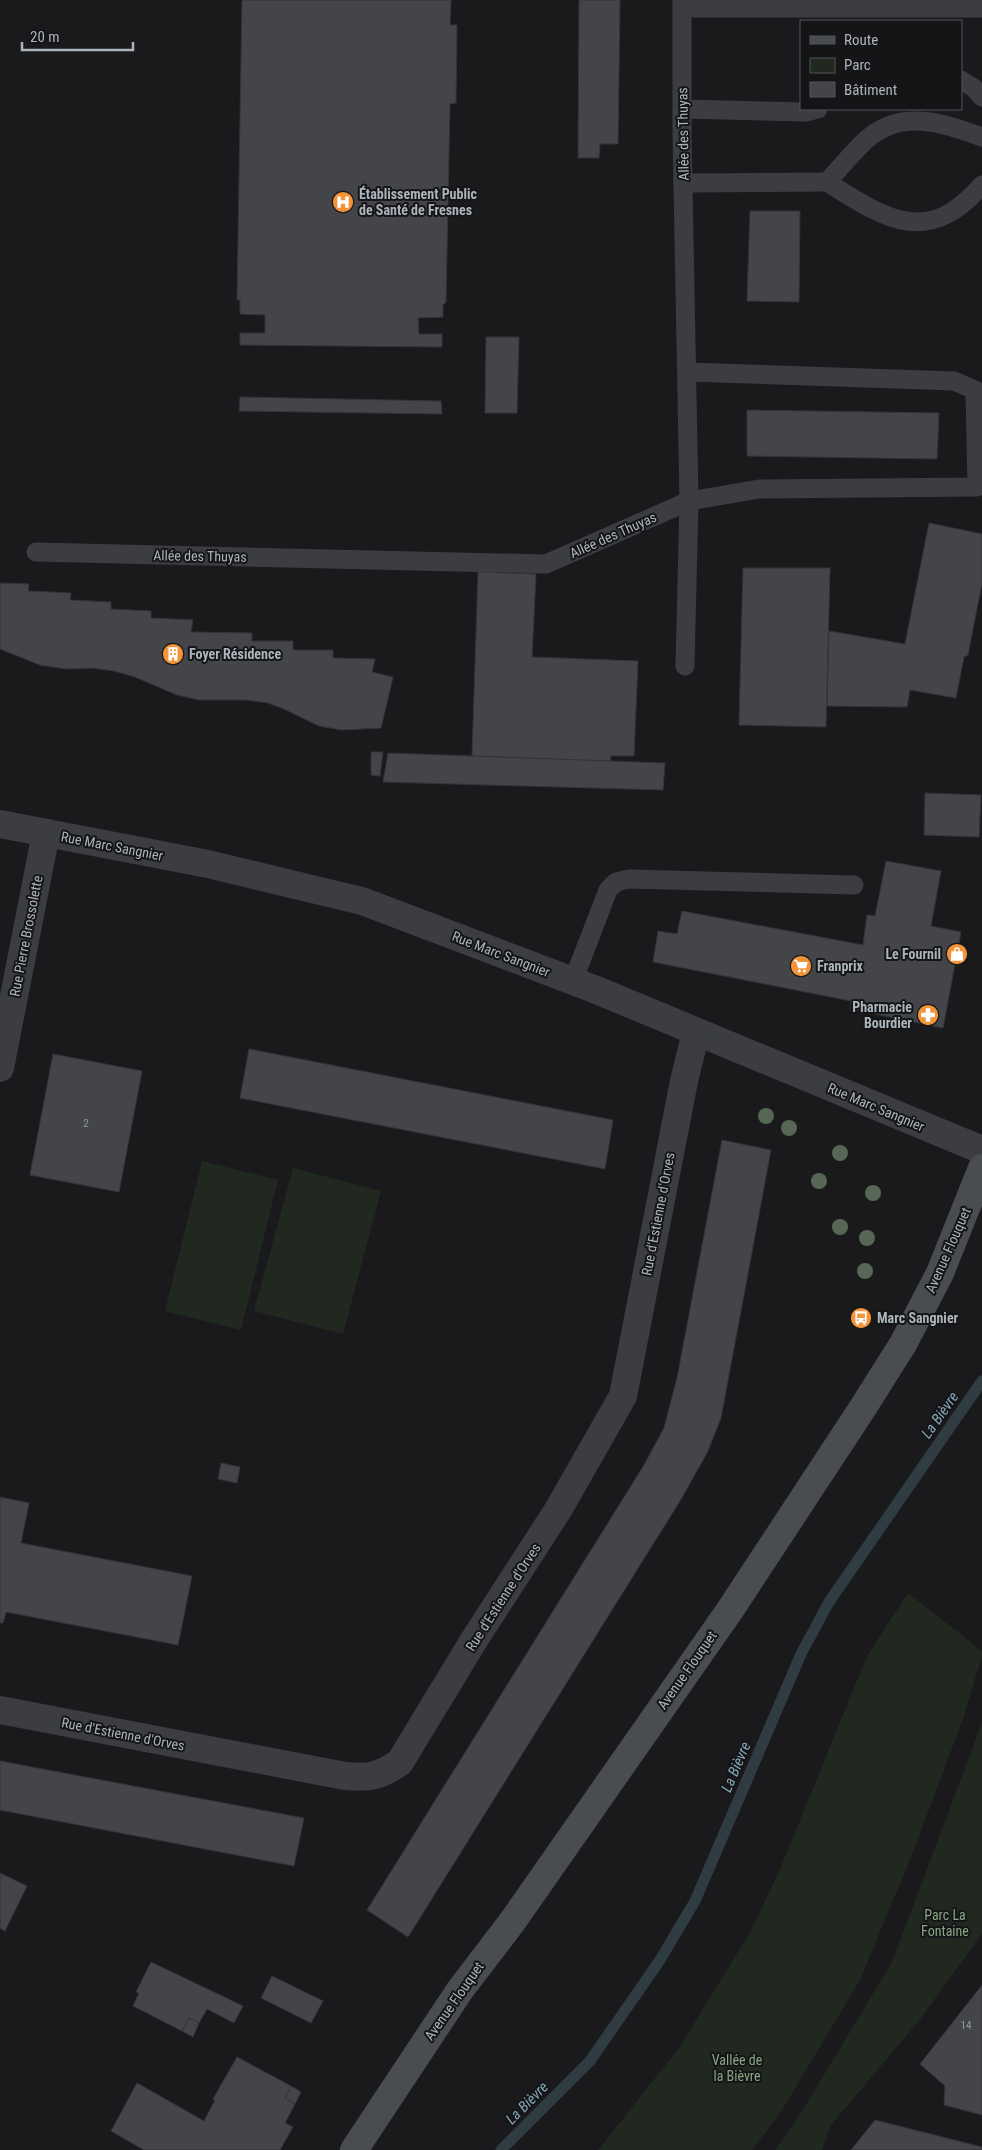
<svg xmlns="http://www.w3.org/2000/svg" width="982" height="2150" font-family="'Roboto Condensed',sans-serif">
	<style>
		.green { fill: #202820 }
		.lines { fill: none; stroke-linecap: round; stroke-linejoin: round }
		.stream { stroke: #2f3c41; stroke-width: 11 }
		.building { fill: #444549; stroke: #343538 }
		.lane { stroke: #3b3d41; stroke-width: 19 }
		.street { stroke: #3b3d41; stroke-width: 28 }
		.secondary { stroke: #494c51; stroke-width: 28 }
		.tree { fill: #566855 }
		.labels { text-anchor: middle; stroke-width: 4; stroke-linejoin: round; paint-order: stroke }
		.number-label { font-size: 11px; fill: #92989f }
		.street-label { font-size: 14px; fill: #acb4bc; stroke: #151517 }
		.poi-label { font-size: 14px; font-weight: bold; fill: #acb4bc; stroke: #151517; text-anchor: start }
		.park-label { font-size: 14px; fill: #88a783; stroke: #151517 }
		.water-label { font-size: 15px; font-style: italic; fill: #84a8b6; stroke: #151517 }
	</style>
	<rect width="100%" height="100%" fill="#1a1a1c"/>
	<g class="green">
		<polygon points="202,1161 278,1180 241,1330 165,1311"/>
		<polygon points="293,1168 381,1191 343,1334 254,1311"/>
		<polygon points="908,1593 982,1651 982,1656 963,1719 913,1852 860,1980 782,2110 752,2150 598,2150 679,2048 749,1934 778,1874 867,1656"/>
		<polygon points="982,1723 982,1934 918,2022 831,2125 822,2150 775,2150 801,2113 892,1962"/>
	</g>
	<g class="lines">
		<polyline class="stream" points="501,2150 590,2061 660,1960 695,1901 801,1654 829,1602 982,1381"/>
	</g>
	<g class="building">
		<polygon points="242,0 451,0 450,25 457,25 456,103 450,104 446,302 443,305 443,317 418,318 419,334 442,334 442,347 240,345 240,333 265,333 265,315 240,314 240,300 237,300"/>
		<polygon points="579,0 620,0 618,144 600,144 599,158 578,158"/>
		<polygon points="750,211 800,211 799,302 747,301"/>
		<polygon points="486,337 519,337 517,413 485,413"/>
		<polygon points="240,397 441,401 442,414 239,411"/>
		<polygon points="747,410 939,413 937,459 747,456"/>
		<polygon points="929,523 982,534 982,583 968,655 964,657 956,698 910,690 907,707 827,706 829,631 905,644"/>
		<polygon points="743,568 830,568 826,727 739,725"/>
		<polygon points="478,572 536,574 532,657 638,661 634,756 611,756 610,761 602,761 472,756"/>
		<polygon points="0,583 29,584 28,591 71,593 70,600 111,602 111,609 151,611 151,618 193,620 191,632 252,633 252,641 293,641 293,650 333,650 333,658 375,659 372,672 393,677 381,728 342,730 319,726 284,709 268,703 246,700 199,700 177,695 135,677 114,671 92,668 66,669 40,665 0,649"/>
		<polygon points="371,752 383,752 380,776 371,775"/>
		<polygon points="388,753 665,763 663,790 383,782"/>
		<polygon points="925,793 981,795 979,837 924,835"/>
		<polygon points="886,861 941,871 931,926 961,932 943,1028 851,1009 851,1001 653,962 658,931 677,934 682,911 863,945 867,915 875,916"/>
		<polygon points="249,1049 613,1120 605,1169 240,1098"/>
		<polygon points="53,1054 142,1071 119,1192 30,1175"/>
		<polygon points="722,1140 771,1150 721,1418 707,1453 680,1501 408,1937 367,1910 644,1465 664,1428 677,1378"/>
		<polygon points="221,1463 240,1467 237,1483 218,1479"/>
		<polygon points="0,1497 29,1503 21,1543 192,1576 178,1645 6,1612 3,1623 0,1623"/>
		<polygon points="0,1761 304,1818 294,1866 0,1810"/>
		<polygon points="0,1873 27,1886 5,1931 0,1928"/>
		<polygon points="151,1962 243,2006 234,2023 207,2009 199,2023 189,2018 182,2031 133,2006 139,1993 136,1992"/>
		<polygon points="272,1976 323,2001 311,2023 261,1998"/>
		<polygon points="982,1985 982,2115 944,2105 945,2086 920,2064"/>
		<polygon points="189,2018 199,2023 193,2037 182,2031"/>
		<polygon points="237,2057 291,2086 285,2098 295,2104 285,2123 293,2127 280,2150 144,2150 111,2131 137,2083 204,2121 215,2100 213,2099"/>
		<polygon points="291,2086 301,2092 295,2104 285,2098"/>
		<polygon points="875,2120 982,2147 982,2150 851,2150"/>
	</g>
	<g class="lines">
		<g class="lane">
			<polyline points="682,8 982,8"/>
			<polyline points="961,80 974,88 982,97"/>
			<polyline points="682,109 806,112 818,109"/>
			<path d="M 982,137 C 943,123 901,108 866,140 C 852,153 840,168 827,182 C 885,219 928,248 982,185"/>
			<polyline points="683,183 827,182"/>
			<polyline points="36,552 546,564 689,501 682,133 682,0"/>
			<polyline points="685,666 689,501 759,489 977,487 975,390 954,381 687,372"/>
			<polyline points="573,981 608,890 616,882 629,879 854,885"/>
		</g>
		<g class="street">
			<polyline points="0,824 208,864 362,901 594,989 982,1150"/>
			<polyline points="0,1068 46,833"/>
			<path d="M 0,1710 L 345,1776 C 369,1778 379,1777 400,1762 L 474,1640 L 558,1510 L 623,1396 L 684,1081 L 696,1032"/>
		</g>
		<polyline class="secondary" points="354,2150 460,1990 512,1922 730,1610 862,1409 903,1344 940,1273 982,1168"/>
	</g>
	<g class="tree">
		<circle cx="766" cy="1116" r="8"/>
		<circle cx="789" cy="1128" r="8"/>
		<circle cx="840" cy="1153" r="8"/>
		<circle cx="819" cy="1181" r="8"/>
		<circle cx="873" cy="1193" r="8"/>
		<circle cx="840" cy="1227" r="8"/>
		<circle cx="867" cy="1238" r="8"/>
		<circle cx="865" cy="1271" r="8"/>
	</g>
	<defs>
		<g id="hospital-disc" transform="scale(1.125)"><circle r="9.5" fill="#f4943a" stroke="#151517"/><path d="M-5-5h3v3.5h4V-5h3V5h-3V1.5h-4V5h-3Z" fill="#fff"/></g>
		<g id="building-disc" transform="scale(1.125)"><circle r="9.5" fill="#f4943a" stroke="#151517"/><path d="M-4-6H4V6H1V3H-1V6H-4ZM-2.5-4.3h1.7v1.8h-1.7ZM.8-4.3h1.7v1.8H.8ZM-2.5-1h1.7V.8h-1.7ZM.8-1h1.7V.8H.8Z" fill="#fff"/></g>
		<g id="shop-disc" transform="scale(1.125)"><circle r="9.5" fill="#f4943a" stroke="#151517"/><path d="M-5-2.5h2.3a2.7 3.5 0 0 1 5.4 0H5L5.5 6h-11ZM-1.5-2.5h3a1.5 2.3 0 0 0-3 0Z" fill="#fff"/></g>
		<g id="supermarket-disc" transform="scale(1.125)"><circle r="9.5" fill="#f4943a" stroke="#151517"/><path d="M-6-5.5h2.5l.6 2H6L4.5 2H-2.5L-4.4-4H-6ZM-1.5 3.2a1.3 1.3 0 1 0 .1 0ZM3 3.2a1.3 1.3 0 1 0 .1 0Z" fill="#fff"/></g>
		<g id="pharmacy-disc" transform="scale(1.125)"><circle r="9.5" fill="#f4943a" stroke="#151517"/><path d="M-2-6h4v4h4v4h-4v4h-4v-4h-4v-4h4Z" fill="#fff"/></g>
		<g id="bus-disc" transform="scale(1.125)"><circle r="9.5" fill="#f4943a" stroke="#151517"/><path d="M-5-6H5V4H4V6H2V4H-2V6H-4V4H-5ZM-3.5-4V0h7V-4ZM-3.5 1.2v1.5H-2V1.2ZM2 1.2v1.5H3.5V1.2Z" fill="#fff"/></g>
	</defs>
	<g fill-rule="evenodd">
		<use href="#hospital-disc" x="343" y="202"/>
		<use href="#building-disc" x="173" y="654"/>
		<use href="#shop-disc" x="957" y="954"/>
		<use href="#supermarket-disc" x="801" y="966"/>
		<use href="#pharmacy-disc" x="928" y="1015"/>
		<use href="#bus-disc" x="861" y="1318"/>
	</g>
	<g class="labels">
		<g class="number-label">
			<text x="86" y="1127">2</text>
			<text x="966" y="2029">14</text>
		</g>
		<g class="street-label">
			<text transform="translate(683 134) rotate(-91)" y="5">Allée des Thuyas</text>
			<text transform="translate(613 535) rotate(-24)" y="5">Allée des Thuyas</text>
			<text transform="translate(200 556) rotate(1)" y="5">Allée des Thuyas</text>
			<text transform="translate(112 846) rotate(11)" y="5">Rue Marc Sangnier</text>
			<text transform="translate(26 936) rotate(-79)" y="5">Rue Pierre Brossolette</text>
			<text transform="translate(501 954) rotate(21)" y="5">Rue Marc Sangnier</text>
			<text transform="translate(876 1107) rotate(23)" y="5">Rue Marc Sangnier</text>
			<text transform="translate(658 1214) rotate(-79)" y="5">Rue d'Estienne d'Orves</text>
			<text transform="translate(948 1250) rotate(-66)" y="5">Avenue Flouquet</text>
			<text transform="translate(503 1597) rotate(-57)" y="5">Rue d'Estienne d'Orves</text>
			<text transform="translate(687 1670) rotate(-55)" y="5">Avenue Flouquet</text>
			<text transform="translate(123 1734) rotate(11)" y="5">Rue d'Estienne d'Orves</text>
			<text transform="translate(454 2001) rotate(-55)" y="5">Avenue Flouquet</text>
		</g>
		<g class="poi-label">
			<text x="359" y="199">Établissement Public<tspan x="359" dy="16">de Santé de Fresnes</tspan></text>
			<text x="189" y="659">Foyer Résidence</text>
			<text x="941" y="959" text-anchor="end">Le Fournil</text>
			<text x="817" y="971">Franprix</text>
			<text x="912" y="1012" text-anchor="end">Pharmacie<tspan x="912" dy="16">Bourdier</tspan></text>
			<text x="877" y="1323">Marc Sangnier</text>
		</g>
		<g class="park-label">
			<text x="945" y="1920">Parc La<tspan x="945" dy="16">Fontaine</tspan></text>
			<text x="737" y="2065">Vallée de<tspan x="737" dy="16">la Bièvre</tspan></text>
		</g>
		<g class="water-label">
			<text transform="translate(940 1415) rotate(-55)" y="5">La Bièvre</text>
			<text transform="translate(736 1767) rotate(-67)" y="5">La Bièvre</text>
			<text transform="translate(527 2103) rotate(-45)" y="5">La Bièvre</text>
		</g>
	</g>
	<rect x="800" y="20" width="162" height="90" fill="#151517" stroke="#515559"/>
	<rect x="810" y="36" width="25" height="8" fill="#494c51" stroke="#515559"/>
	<text x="844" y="45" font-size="15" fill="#acb4bc">Route</text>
	<rect x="810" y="58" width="25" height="15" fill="#202820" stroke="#515559"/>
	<text x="844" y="70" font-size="15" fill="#acb4bc">Parc</text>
	<rect x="810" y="82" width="25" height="15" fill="#444549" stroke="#515559"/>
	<text x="844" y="95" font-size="15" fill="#acb4bc">Bâtiment</text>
	<path d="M22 42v8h111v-8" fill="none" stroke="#acb4bc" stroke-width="2.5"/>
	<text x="30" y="42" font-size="15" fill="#acb4bc" stroke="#151517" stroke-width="4" paint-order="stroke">20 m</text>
</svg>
